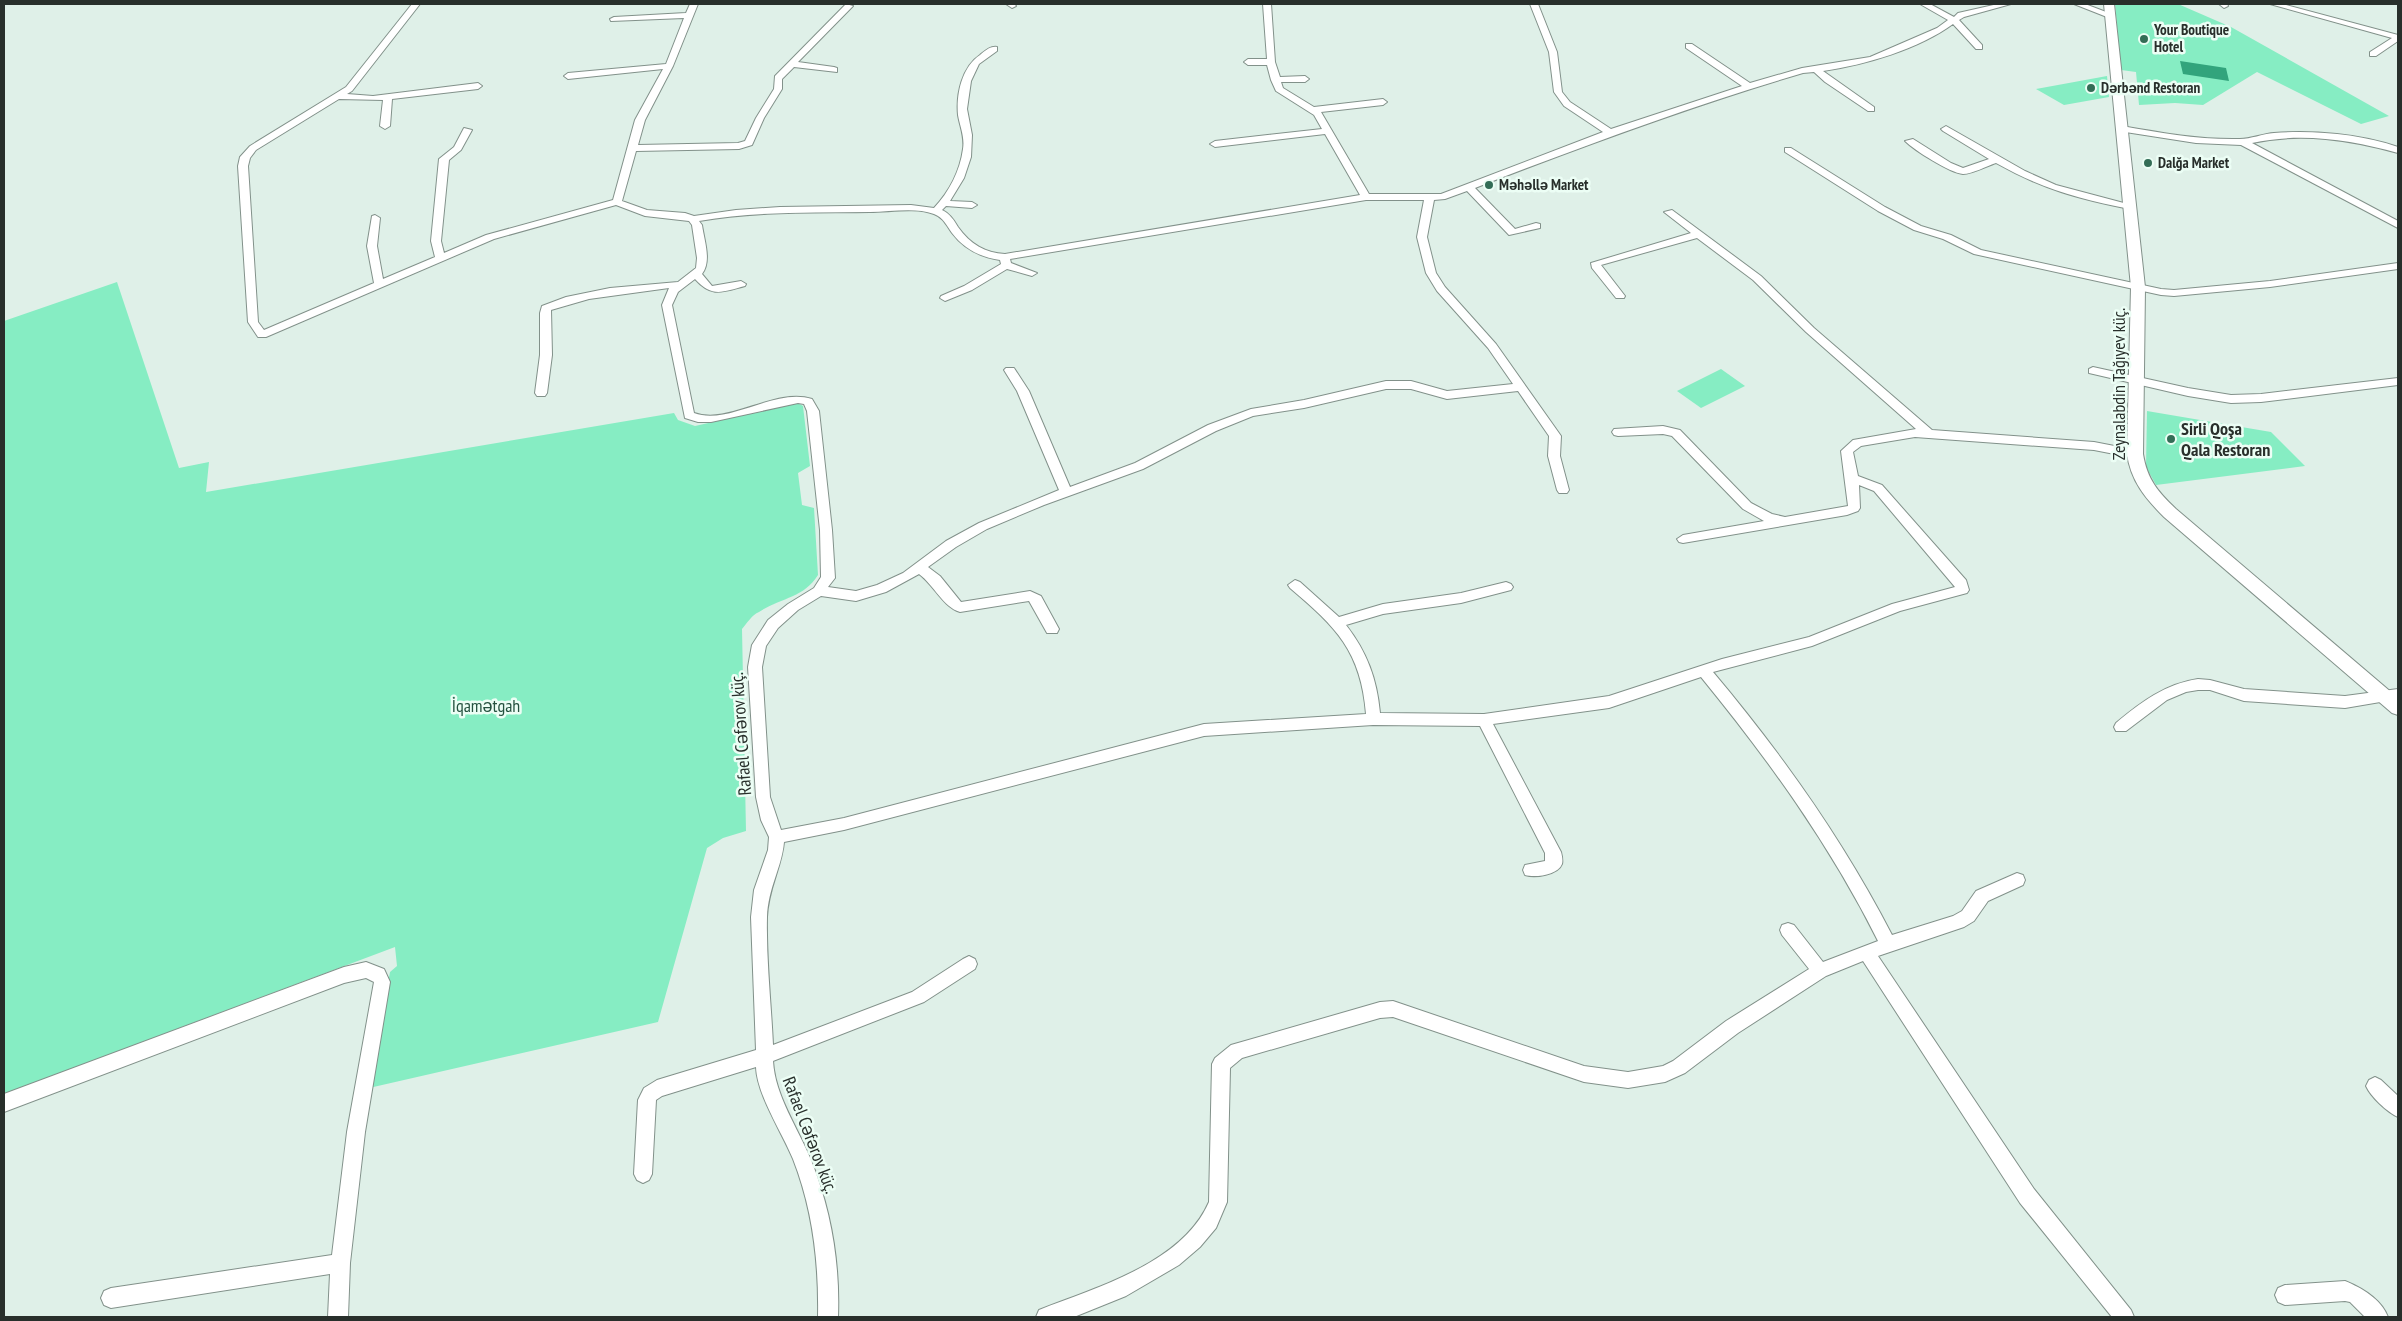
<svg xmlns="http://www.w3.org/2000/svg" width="2402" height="1321" font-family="'PT Sans Narrow',sans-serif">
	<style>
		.green { fill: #86edc3 }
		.water { fill: #32a47c }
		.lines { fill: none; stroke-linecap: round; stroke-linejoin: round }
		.minor-casing { stroke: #82918a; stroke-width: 2 }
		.tertiary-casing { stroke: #82918a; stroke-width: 2 }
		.minor { fill: #fff; fill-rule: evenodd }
		.tertiary { fill: #fff; fill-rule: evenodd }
		.poi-dot { fill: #336d56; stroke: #ecfef5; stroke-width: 2 }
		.labels { text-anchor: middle; stroke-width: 5; stroke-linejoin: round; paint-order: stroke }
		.far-poi-label { font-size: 15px; font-weight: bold; fill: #282f2b; stroke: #ecfef5; text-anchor: start }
		.street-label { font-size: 18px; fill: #282f2b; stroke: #ecfef5 }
		.poi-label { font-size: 18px; font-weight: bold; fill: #282f2b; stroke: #ecfef5; text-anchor: start }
		.park-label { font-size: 18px; fill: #24513f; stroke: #ecfef5 }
	</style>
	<rect width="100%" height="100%" fill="#dff0e8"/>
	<g class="green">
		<polygon points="2115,4 2178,4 2231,27 2389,116 2361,124 2257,72 2203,105 2175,103 2139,105 2136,72 2121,70"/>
		<polygon points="2107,76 2109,97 2064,105 2036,89"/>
		<path d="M 117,282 L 179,468 L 209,462 L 206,492 L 674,413 L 678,420 L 695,426 L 798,403 L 803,406 L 810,466 L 798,473 L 802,505 L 814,508 L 818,575 C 804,598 780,598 759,612 C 752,615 747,623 742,629 L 746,831 L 723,838 L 707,848 L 658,1022 L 369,1088 L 390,972 L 397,966 L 395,947 L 4,1094 L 4,321 Z"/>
		<polygon points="1721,369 1745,386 1701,408 1677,391"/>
		<polygon points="2147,411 2271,432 2305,466 2156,485 2146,467"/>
	</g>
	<polygon class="water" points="2180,61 2226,68 2229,81 2183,74"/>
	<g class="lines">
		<g class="minor-casing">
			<g id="minor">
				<path d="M 412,4 L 420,4 L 352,91 L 347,94 L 373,96 L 478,83 L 482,86 L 478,89 L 392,99 L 390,126 L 385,129 L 380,126 L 383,100 L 339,99 L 256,150 L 250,158 L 248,166 L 258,322 L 264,330 L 374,283 L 367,246 L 372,216 L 375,215 L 380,218 L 377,246 L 383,279 L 435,257 L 431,241 L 439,159 L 454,147 L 464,128 L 472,130 L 461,150 L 449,160 L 441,241 L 444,253 L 486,235 L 613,200 L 635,120 L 663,69 L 568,79 L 564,76 L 568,73 L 666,64 L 684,18 L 611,21 L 610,19 L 614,17 L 686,13 L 690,4 L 698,4 L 673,66 L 645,120 L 638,145 L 738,143 L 745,141 L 756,118 L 774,89 L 775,76 L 846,4 L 853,6 L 798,62 L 834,67 L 837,68 L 837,72 L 794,67 L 782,79 L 782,89 L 764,118 L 752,145 L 739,149 L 636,151 L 622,201 L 647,210 L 685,213 L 694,216 L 736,210 L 780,207 L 911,205 L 934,208 C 949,192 960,171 963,149 C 965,137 960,127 958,115 C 956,94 962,67 980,55 C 985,51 990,46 997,47 L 997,51 L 979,64 L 971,81 L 967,109 L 972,135 L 971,157 L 964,178 L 950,201 L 972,202 L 977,205 L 972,208 L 946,206 L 942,210 C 950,214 954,220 958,227 C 970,244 985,253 1005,254 L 1360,195 L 1325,134 L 1215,147 L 1210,144 L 1215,141 L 1322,129 L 1314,115 L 1276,91 L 1271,80 L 1267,65 L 1248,65 L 1244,62 L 1248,59 L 1267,59 L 1263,4 L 1271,4 L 1275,62 L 1280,77 L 1305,76 L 1309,79 L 1305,82 L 1281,82 L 1283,88 L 1314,107 L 1383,99 L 1387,102 L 1383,105 L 1321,112 L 1369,194 L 1441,194 L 1603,132 L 1564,106 L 1554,92 L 1549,52 L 1530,4 L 1538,4 L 1557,52 L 1562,92 L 1570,102 L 1611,129 L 1742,86 L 1686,48 L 1686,44 L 1692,44 L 1750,83 L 1802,68 L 1870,57 L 1937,28 L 1948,20 L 1920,4 L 1930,4 L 1954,17 L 1958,13 L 1998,4 L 2011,4 L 1964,17 L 1959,20 L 1982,45 L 1982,49 L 1976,49 L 1953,24 C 1919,49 1865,65 1823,71 L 1874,107 L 1874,111 L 1868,111 L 1825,82 L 1814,72 L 1803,73 C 1691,106 1583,146 1475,188 L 1515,229 L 1536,223 L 1540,224 L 1540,228 L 1509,235 L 1467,191 L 1445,199 L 1434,200 L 1427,237 L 1436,273 L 1445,287 L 1496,344 L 1561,436 L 1560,456 L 1569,490 L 1567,493 L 1559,493 L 1557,490 L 1548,456 L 1549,436 L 1518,391 L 1447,399 L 1411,389 L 1386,389 L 1304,408 L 1253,416 L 1216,431 L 1143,469 L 1044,505 L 987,529 L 956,547 L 928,567 L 940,576 L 961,602 L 1030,591 L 1041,596 L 1059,629 L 1057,633 L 1047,633 L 1029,601 L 960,612 C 943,607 934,585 919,574 L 886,592 L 856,601 L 821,596 L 798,610 L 778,628 L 766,646 L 762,667 L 770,797 L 781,830 L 844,818 L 1204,724 L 1366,714 C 1361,651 1336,627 1290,588 L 1288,585 L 1295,580 L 1300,582 L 1339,617 L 1383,604 L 1461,593 L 1506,582 L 1511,584 L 1513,587 L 1511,590 L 1461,603 L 1383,614 L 1346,625 C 1367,652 1377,679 1380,713 L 1484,714 L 1609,696 L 1722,659 L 1809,637 L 1892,604 L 1955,587 L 1874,491 L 1859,485 L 1860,508 L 1858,511 L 1847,515 L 1683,543 L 1679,542 L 1677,539 L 1683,535 L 1764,521 L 1743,509 L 1672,436 L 1663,434 L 1618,436 L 1614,435 L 1612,432 L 1614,429 L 1663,426 L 1680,430 L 1751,503 L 1772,514 L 1785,517 L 1848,506 L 1841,451 L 1853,440 L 1916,429 L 1806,332 L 1753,280 L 1697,238 L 1601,265 L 1625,296 L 1624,298 L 1616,298 L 1592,268 L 1591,263 L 1691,233 L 1664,212 L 1672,210 L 1761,276 L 1814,328 L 1932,430 L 2094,442 L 2135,450 L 2141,454 L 2135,458 L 2094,450 L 1915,437 L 1861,446 L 1853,452 L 1858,476 L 1882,485 L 1966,580 L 1969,590 L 1967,593 L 1900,611 L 1812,646 L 1713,672 C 1782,754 1843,840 1892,935 L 1953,916 L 1962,911 L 1976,891 L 2017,873 L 2023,875 L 2025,880 L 2023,885 L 1988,901 L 1974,921 L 1964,927 L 1878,956 L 2034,1189 L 2131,1310 L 2134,1317 L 2112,1317 L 2020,1203 L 1863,961 L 1826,976 L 1738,1033 L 1685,1073 L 1665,1082 L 1628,1088 L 1584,1082 L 1393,1017 L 1380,1018 L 1242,1058 L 1230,1068 L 1227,1202 L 1216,1228 L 1200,1247 L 1179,1265 L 1126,1296 L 1074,1317 L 1036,1317 L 1039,1310 C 1096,1287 1182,1264 1209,1202 L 1212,1064 L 1215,1058 L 1231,1045 L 1380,1002 L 1393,1001 L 1584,1066 L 1628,1072 L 1663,1066 L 1673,1061 L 1726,1021 L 1809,969 L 1782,935 L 1780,930 L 1782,925 L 1788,923 L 1794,925 L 1823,962 L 1878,941 C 1830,845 1768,759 1701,677 L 1609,708 L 1493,724 L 1561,852 C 1562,856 1563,860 1562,864 C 1558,875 1535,878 1525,875 L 1523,870 L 1525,865 L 1545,861 L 1545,853 L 1480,726 L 1373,725 L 1204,736 L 844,830 L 784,842 C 782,867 768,888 767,917 C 766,959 771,1002 773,1045 L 912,992 L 963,959 L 969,956 L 975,959 L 977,964 L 975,969 L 924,1002 L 773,1061 C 775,1096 798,1128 811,1160 C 831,1210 840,1263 838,1317 L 818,1317 C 819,1263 813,1210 793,1159 C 782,1132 757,1095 756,1067 L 662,1096 L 656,1100 L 652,1174 L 649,1180 L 643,1183 L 637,1180 L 634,1174 L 638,1100 L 644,1088 L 657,1080 L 756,1050 L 751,917 L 754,890 L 768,850 L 769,837 L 761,820 L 756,797 L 748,667 L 752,645 L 768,620 L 788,604 L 814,588 L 821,577 L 820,530 L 807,411 L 804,404 L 798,403 L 711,422 L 698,422 L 685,418 L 662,305 L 669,288 L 589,299 L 551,310 L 552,355 L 547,393 L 545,396 L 537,396 L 535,393 L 540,355 L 540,313 L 542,306 L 566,297 L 610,288 L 678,282 L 696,268 L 697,258 L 692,225 L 689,221 L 645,216 L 616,205 L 494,239 L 266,337 L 258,337 L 248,322 L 238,166 L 240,157 L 250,146 L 346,87 ZM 1366,200 L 1424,200 L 1417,237 L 1426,273 L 1437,291 L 1488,348 L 1513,384 L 1447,391 L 1411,381 L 1386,381 L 1304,400 L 1251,409 L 1208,425 L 1135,463 L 1070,487 L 1029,391 L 1014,368 L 1006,368 L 1004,370 L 1017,391 L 1059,490 L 979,523 L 946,541 L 903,573 L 877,585 L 856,591 L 828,587 L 835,578 L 832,530 L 819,411 L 812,399 C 775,387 729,426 694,413 L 672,305 L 678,292 L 695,279 C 712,298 722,292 745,286 L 746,284 L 741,281 L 712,286 L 702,274 C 712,261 704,240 702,225 L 699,221 C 756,211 813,213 870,212 C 890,212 915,207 934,214 C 943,217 947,226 952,233 C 964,249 980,257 1000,260 L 1001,264 L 964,286 L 941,296 L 940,298 L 945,301 L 972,290 L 1007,269 L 1032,276 L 1037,273 L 1011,263 L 1010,259 Z"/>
				<polygon points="1006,4 1014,4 1016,6 1012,8"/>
				<polygon points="2074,4 2085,4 2114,15 2107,17"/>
				<polygon points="2219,4 2227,4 2228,6 2224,8"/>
				<polygon points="2270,4 2282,4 2398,35 2398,41 2376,56 2370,56 2370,52 2392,38"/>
				<path d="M 1946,126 L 2025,171 L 2056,185 L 2135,206 L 2130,209 C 2079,199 2042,189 1996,163 C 1987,166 1972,174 1963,174 C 1950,173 1914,150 1905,141 L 1913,139 L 1951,163 L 1963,168 L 1989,159 L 1943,131 L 1941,129 Z"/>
				<path d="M 2122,126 C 2161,133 2200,140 2240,139 C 2251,139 2262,134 2274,133 C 2314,130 2360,134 2398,147 L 2398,153 C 2351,140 2301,132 2252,143 L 2398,221 L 2398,228 L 2241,145 L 2196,143 L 2119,131 L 2117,129 Z"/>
				<polygon points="1785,148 1791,148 1885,207 1921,226 1951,235 1981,250 2161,289 2174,290 2270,281 2398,263 2398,269 2270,287 2174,296 2161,295 1974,254 1943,239 1914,230 1878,211 1785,152"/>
				<polygon points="2093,367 2188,388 2231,395 2261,394 2398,378 2398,385 2261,402 2231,403 2188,396 2089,373 2089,369"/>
				<path d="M 2198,679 L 2210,680 L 2244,689 L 2345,696 L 2398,689 L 2398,699 L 2345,708 L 2244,701 L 2210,690 L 2198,690 L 2186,692 L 2167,700 L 2126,731 L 2116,731 L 2114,727 L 2116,723 C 2141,702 2165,684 2198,679 Z"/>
				<polygon points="366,962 384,969 390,982 365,1132 350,1263 348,1317 328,1317 330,1274 111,1308 104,1305 101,1298 104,1291 111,1288 332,1255 347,1132 374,982 366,978 344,983 4,1112 4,1094 344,967"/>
				<path d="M 2375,1077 L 2381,1080 L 2398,1096 L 2398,1117 C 2387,1112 2371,1097 2366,1086 L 2369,1080 Z"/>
				<path d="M 2345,1281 C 2362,1288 2381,1299 2388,1317 L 2365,1317 L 2350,1302 L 2345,1301 L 2285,1305 L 2278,1302 L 2275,1295 L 2278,1288 L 2285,1285 Z"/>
			</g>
		</g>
		<g class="tertiary-casing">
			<path id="tertiary" d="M 2104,4 L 2114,4 L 2145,287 L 2143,454 C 2147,479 2158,492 2176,509 L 2398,698 L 2398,715 L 2392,713 L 2164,517 C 2145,498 2131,481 2127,454 L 2131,287 Z"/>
		</g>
		<use href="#minor" class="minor"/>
		<use href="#tertiary" class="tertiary"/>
	</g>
	<g class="poi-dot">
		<circle cx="2144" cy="39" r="5"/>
		<circle cx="2091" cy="88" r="5"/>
		<circle cx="2148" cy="163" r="5"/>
		<circle cx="1489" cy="185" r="5"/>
		<circle cx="2171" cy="439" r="5"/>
	</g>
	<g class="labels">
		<g class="far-poi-label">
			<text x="2154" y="35">Your Boutique<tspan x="2154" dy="17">Hotel</tspan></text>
			<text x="2101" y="93">Dərbənd Restoran</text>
			<text x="2158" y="168">Dalğa Market</text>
			<text x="1499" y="190">Məhəllə Market</text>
		</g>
		<g class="street-label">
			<text transform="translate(2119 384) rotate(-90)" y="6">Zeynalabdin Tağıyev küç.</text>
			<text transform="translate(741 734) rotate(-94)" y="6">Rafael Cəfərov küç.</text>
			<text transform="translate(810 1135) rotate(69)" y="6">Rafael Cəfərov küç.</text>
		</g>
		<g class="poi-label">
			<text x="2181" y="435">Sirli Qoşa<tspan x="2181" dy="21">Qala Restoran</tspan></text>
		</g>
		<g class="park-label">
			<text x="486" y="712">İqamətgah</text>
		</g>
	</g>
	<rect width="2402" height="1321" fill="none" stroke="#282f2b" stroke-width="10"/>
</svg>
